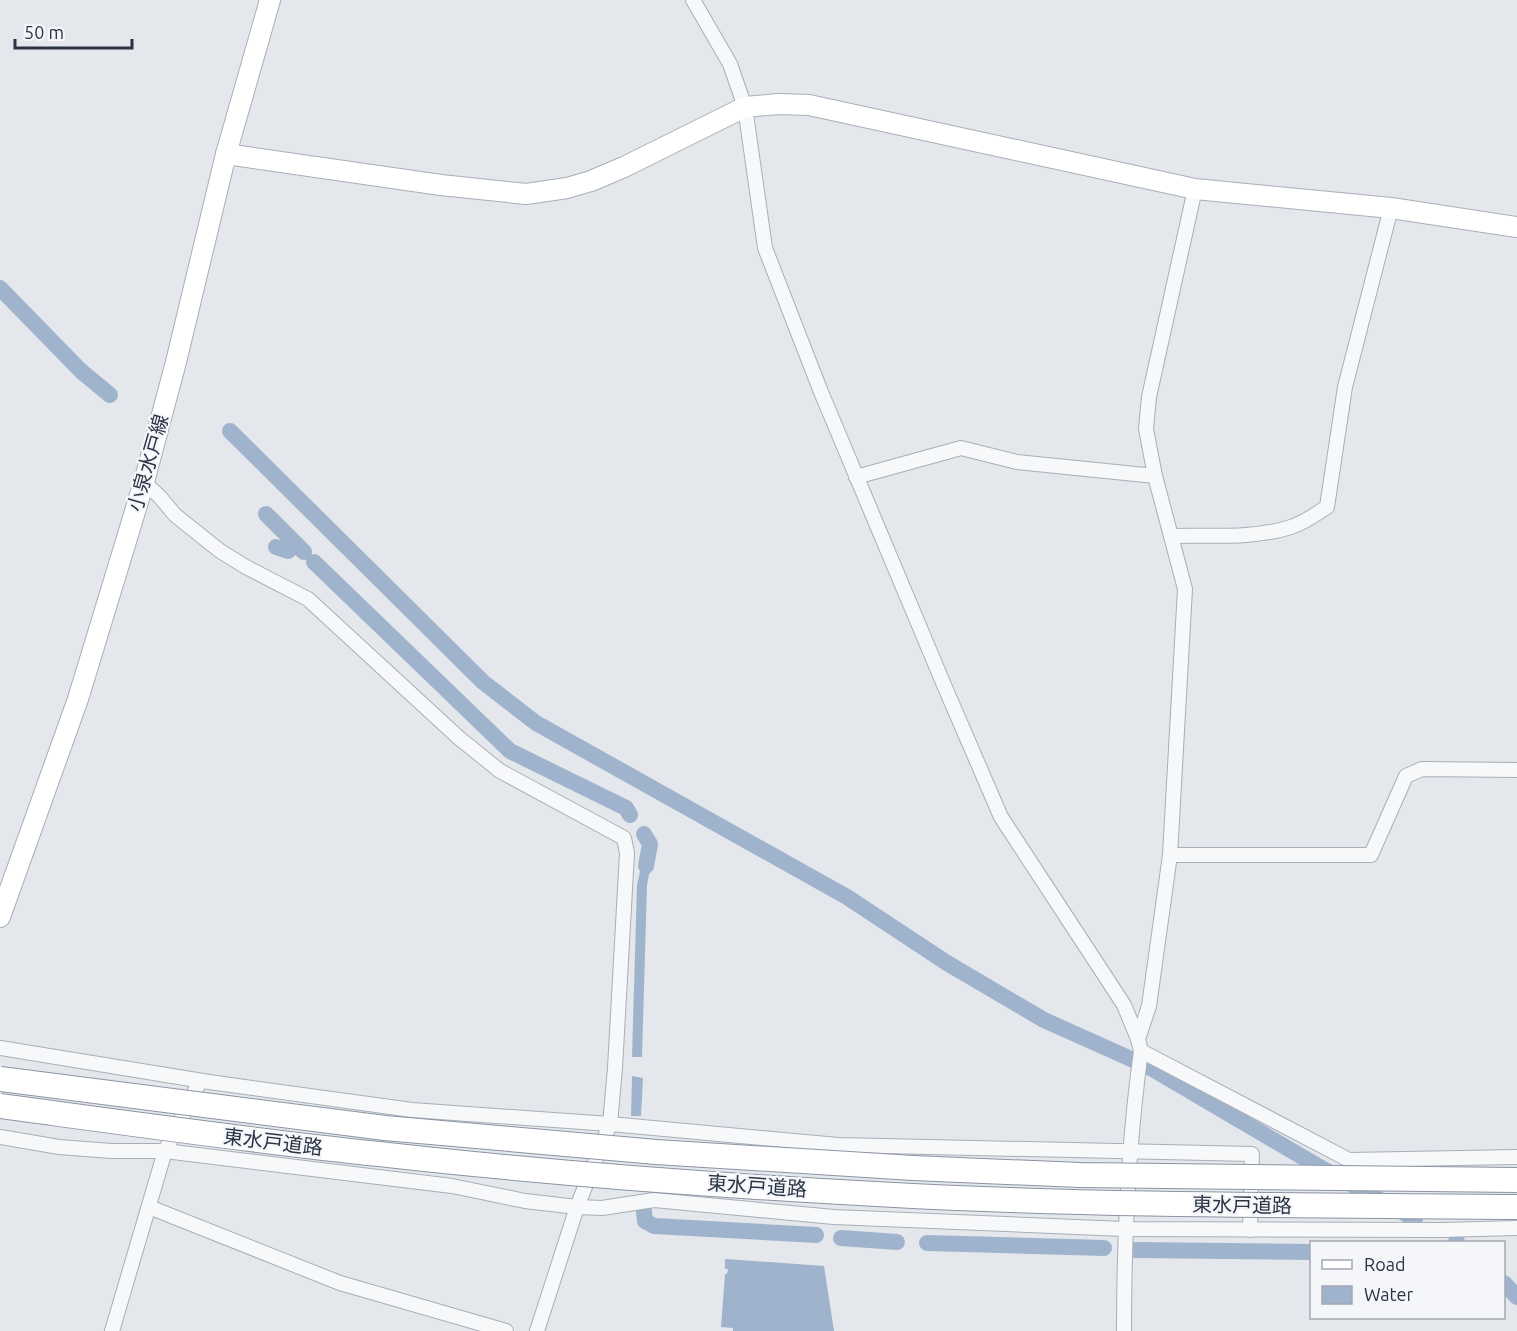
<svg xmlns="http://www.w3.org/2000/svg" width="1517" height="1331" font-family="Ubuntu,'Noto Sans JP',sans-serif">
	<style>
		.water { fill: #9fb4cc }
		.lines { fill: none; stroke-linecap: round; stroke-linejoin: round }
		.canal { stroke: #9fb4cc; stroke-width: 16 }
		.street-casing { stroke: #a9aeb7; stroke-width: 16 }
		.secondary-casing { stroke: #a9aeb7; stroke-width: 22 }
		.street { stroke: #f7f8fa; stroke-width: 14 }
		.secondary { stroke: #fff; stroke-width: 20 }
		.highway-bridge-casing { stroke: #8b94a3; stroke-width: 26; stroke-linecap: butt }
		.highway-bridge { stroke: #fff; stroke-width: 24 }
		.labels { text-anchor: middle; stroke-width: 4.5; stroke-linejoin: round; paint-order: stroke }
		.street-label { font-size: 20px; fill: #2b3445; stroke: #f4f6f9 }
	</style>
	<rect width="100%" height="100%" fill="#e4e7ec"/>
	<g class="water">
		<polygon points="646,844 655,844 647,885 642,1057 632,1057 637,885"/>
		<polygon points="632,1076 643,1078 641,1116 631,1116"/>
		<polygon points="725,1259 824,1266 834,1331 733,1331 733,1328 721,1327 725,1274 727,1274 728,1269 725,1269"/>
	</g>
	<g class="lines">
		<g class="canal">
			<polyline points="0,288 81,371 110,395"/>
			<polyline points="230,431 483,682 536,723 847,897 947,963 1044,1020 1151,1068 1316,1165 1415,1219"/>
			<polyline points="266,514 304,552"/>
			<polyline points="276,547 288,551 295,544"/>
			<polyline points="314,562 510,751 626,808 630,815"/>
			<polyline points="644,834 650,844 646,866"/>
			<polyline points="644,1211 645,1221 654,1226 816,1235"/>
			<polyline points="841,1238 897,1242"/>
			<polyline points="1456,1242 1457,1242"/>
			<polyline points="927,1243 1104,1248"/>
			<polyline points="1135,1250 1312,1252"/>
			<polyline points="1504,1283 1517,1297"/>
		</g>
		<g class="street-casing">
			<g id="street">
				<path d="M 693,0 L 730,64 L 745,107 L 765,248 L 821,392 L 944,685 L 1001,817 L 1124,1005 L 1138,1039 L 1141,1051 C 1128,1145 1124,1237 1124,1331"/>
				<polyline points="856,477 961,448 1017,462 1155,476"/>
				<polyline points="144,482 160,497 175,515 220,551 246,567 308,599 459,738 500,771 624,838 627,853 615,1068 610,1124 577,1207 537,1331"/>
				<path d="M 1171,536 C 1210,535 1254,539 1291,527 C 1304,523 1316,514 1327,507 L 1345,387 L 1391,208"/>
				<polyline points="1170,855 1371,855 1406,776 1422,769 1517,770"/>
				<polyline points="1138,1039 1149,1006 1170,855 1185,589 1155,476 1146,429 1149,397 1195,189"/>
				<polyline points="0,1048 209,1082 412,1110 610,1124 838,1145 1252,1154 1250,1230"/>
				<polyline points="1141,1051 1349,1160 1517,1157"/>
				<polyline points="0,1137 59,1147 112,1151 165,1151 452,1186 525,1201 577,1207 602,1208 654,1200 834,1217 1124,1229 1441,1230 1517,1228"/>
				<polyline points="149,1207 340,1283 506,1331"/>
				<polyline points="112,1331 165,1151 200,1081"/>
			</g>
		</g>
		<g class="secondary-casing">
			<g id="secondary">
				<polyline points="226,154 441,185 526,194 567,188 591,181 624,167 745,107 778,104 809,105 1195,189 1391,208 1517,227"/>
				<polyline points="0,917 78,699 144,482 176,362 226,154 270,0"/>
			</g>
		</g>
		<use href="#street" class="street"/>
		<use href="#secondary" class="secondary"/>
		<g class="highway-bridge-casing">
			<g id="highway-bridge">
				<polyline points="0,1079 385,1128 656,1152 913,1168 1080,1175 1517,1180"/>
				<path d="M 0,1106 C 126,1123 253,1141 379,1154 C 556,1174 735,1187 913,1196 C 1114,1206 1316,1205 1517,1207"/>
			</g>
		</g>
		<use href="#highway-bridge" class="highway-bridge"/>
	</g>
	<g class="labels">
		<g class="street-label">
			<text transform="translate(148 463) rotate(-74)" y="7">小泉水戸線</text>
			<text transform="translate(273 1142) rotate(7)" y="7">東水戸道路</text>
			<text transform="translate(757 1186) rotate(4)" y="7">東水戸道路</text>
			<text transform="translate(1242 1205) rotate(1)" y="7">東水戸道路</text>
		</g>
	</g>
	<rect x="1310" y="1241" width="195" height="78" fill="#f4f6f9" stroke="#a4a8b1" stroke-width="1.5"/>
	<rect x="1322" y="1260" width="30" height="9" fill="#ffffff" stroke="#a4a8b1" stroke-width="1.5"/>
	<text x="1364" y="1271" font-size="18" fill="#2b3445">Road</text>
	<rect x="1322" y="1286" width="30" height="18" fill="#9fb4cc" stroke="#a4a8b1" stroke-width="1.5"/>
	<text x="1364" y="1301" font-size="18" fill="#2b3445">Water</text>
	<path d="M15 39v9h117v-9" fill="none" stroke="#2b3445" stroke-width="3"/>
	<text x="24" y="39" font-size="18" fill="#2b3445" stroke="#f4f6f9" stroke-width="4.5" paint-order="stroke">50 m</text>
</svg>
